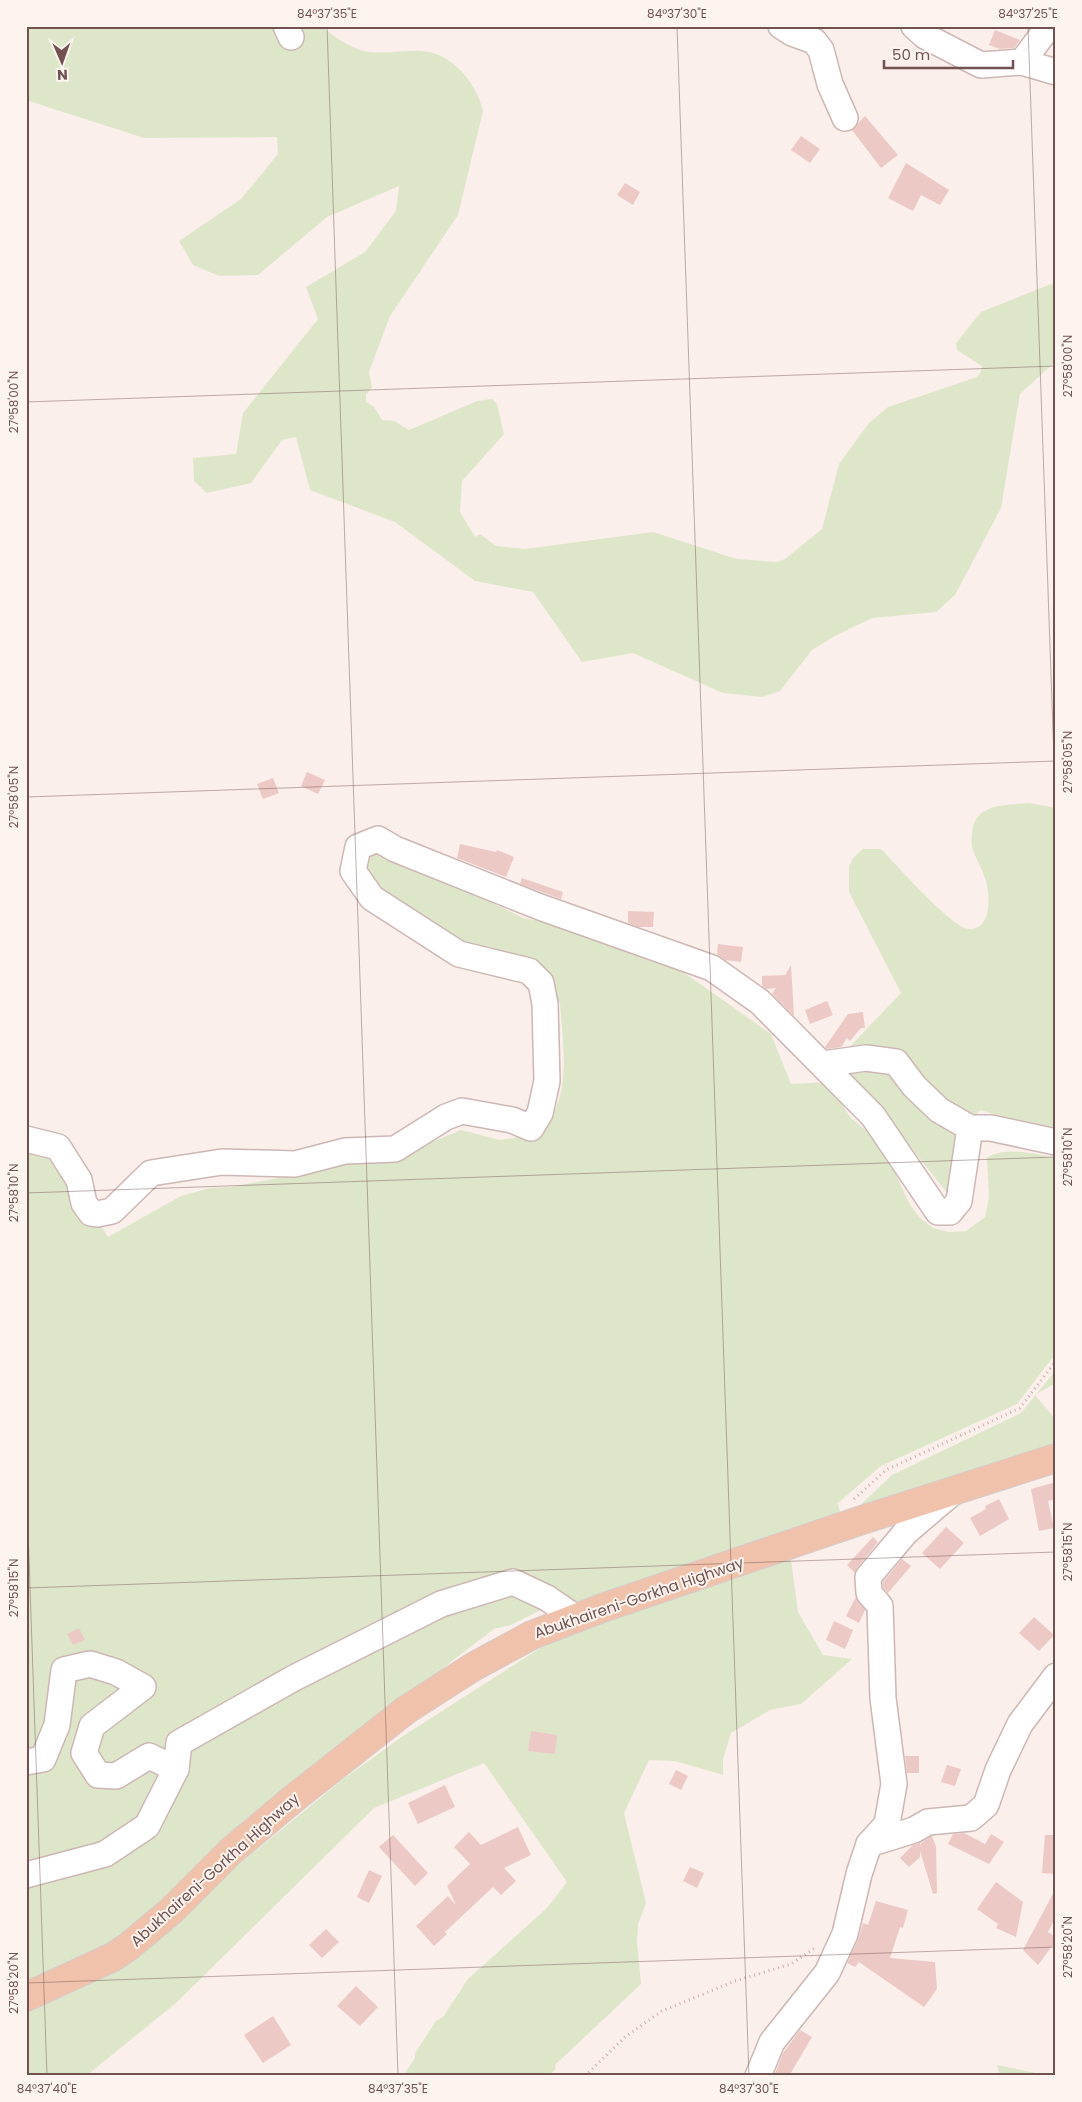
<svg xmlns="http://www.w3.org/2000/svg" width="1082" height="2102" font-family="Poppins,sans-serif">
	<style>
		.green { fill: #dee6ca }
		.building { fill: #ecc9c5 }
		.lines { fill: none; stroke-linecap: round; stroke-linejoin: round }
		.minor-casing { stroke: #cdb7b4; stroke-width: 28 }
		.major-casing { stroke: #d5cbca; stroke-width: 30 }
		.path { stroke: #d1aca8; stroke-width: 3; stroke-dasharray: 1 4; stroke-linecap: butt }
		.minor { stroke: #fff; stroke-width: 25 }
		.major { stroke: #f0c2ab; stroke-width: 28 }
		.ticks { fill: none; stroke: #725250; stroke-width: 1; stroke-opacity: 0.45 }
		.labels { text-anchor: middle; stroke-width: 4; stroke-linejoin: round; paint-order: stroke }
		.street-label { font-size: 15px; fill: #725250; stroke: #fdf4f0 }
		.neatline { fill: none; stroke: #725250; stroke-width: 2 }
		.ticks-label { font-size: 12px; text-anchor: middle; fill: #725250 }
	</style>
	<rect width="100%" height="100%" fill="#faefea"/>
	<g class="green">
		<path d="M 26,26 L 321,26 C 335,37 347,46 364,51 C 380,55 404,50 421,51 C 451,52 477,83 483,111 L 458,215 L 390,316 L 369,372 L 372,387 L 366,395 L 366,402 L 374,407 L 382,420 L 394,421 L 409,430 L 477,401 L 492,399 L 497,404 L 504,434 L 462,481 L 460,512 L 475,537 L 480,534 L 496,546 L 525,549 L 653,532 L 737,559 L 777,562 L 785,559 L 822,529 L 839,464 L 869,423 L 888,407 L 977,377 L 981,372 L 982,366 L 957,350 L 956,343 L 981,312 L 1056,282 L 1056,361 L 1020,394 L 1001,508 L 955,595 L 936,612 L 872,618 L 835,636 L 812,650 L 780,691 L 762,697 L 723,693 L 633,653 L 582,662 L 533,592 L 475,581 L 395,522 L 310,490 L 296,437 L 282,440 L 251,483 L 207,493 L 194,481 L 193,458 L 236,454 L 243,413 L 318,319 L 306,287 L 365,252 L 396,211 L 399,186 L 327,217 L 258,275 L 219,276 L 193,265 L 179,241 L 241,199 L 278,154 L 277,137 L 144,138 L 26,100 Z"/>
		<path d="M 1030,803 L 1056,808 L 1056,1128 C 1030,1121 1005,1118 980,1110 L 959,1134 L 949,1195 L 868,1094 L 822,1061 L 839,1058 L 901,993 L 849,892 L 849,866 L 853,858 L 863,849 L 881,849 C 896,864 953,930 970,929 C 990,929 990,901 987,886 C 985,873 976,860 972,847 C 971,841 972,826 975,821 C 984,803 1012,805 1030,803 Z"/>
		<path d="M 376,845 L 523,918 L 574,926 L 616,943 L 654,961 L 676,967 L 771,1034 L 791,1084 L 829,1082 L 849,1116 L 870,1134 L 889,1160 L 910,1205 L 920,1218 L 933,1228 L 949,1232 L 966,1231 L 985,1217 L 989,1197 L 987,1158 C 1001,1146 1038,1154 1056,1158 L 1056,1345 L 1053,1357 L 1017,1404 L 881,1466 L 838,1503 L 842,1521 L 611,1600 L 541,1610 L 511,1625 L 494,1629 L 452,1661 L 70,1985 L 210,1888 L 342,1780 L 403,1736 L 542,1647 L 582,1627 L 791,1560 L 798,1612 L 823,1655 L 852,1659 L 801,1704 L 770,1710 L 731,1733 L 723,1760 L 723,1775 L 675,1761 L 649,1760 L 624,1813 L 646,1903 L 638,1924 L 637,1942 L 641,1984 L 555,2065 L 556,2069 L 547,2076 L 403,2076 L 415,2058 L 415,2053 L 436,2021 L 443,2017 L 468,1979 L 547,1908 L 567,1882 L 484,1763 L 374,1808 L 176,2003 L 86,2076 L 26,2076 L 26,1147 L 42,1150 L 67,1171 L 108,1237 L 181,1196 L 210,1188 L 232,1187 L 283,1177 L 293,1171 L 348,1160 L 398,1156 L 461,1130 L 500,1140 L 538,1134 C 543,1128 549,1122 552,1116 C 571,1082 562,1040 560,1003 L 553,995 L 398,906 L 359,870 Z"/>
		<polygon points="1056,1370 1056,1383 1035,1395 1056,1420 1056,1452 856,1509 892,1475 1021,1413"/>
		<polygon points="997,2065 1050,2076 1000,2076"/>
	</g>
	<g class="building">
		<polygon points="995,30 1020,40 1014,48 1000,49 989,45"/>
		<polygon points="865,116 898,155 881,168 852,130"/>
		<polygon points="801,136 820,149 810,163 791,150"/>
		<polygon points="906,163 949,190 940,205 921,195 913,211 888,198"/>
		<polygon points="625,183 640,192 633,205 617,195"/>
		<polygon points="307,772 325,780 318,794 301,786"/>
		<polygon points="273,778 279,793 263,799 257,784"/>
		<polygon points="460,844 496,852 497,850 514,857 506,877 457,858"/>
		<polygon points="522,878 563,892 561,899 520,884"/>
		<polygon points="628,911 654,912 653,927 638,927 628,923"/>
		<polygon points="718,944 743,947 741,962 725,960 717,954"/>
		<polygon points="791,965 792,981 794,1016 772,994 776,988 766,989 762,986 762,976 785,975"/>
		<polygon points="827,1001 833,1015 810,1024 805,1010"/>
		<polygon points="863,1012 865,1028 861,1028 850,1041 847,1038 841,1047 827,1049 825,1047 848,1014"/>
		<polygon points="1056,1482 1056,1499 1048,1501 1054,1528 1039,1531 1031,1489"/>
		<polygon points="999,1499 1009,1519 980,1536 970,1518 986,1509 985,1506"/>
		<polygon points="946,1527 964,1543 940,1569 922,1553"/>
		<polygon points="873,1537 878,1542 857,1568 855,1573 847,1565"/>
		<polygon points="902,1559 911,1566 888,1593 883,1587 883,1582"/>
		<polygon points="856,1597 865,1610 859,1623 846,1616"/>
		<polygon points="1034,1617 1054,1635 1039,1651 1019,1633"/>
		<polygon points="834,1621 853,1630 845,1649 826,1640"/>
		<polygon points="79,1628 85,1640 73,1645 67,1634"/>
		<polygon points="531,1731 557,1735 555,1754 528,1751"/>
		<polygon points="905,1756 919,1756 919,1773 907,1773"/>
		<polygon points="947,1765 961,1769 955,1786 941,1782"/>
		<polygon points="676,1770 688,1776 681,1790 669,1784"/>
		<polygon points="445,1785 455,1807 418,1824 408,1803"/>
		<polygon points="518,1827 531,1855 504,1868 516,1881 501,1895 493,1887 445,1932 447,1934 434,1946 416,1926 448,1896 456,1905 447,1886 470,1864 454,1847 469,1832 481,1845"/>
		<polygon points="964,1833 985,1844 991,1834 1004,1842 989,1864 948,1844 953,1834"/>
		<polygon points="393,1835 428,1873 415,1886 379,1847"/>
		<polygon points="1045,1835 1056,1835 1056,1874 1042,1873"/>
		<polygon points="932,1836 936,1847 937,1893 933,1894 920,1851 920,1857 909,1867 900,1858 913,1845 920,1843 920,1847 921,1843"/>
		<polygon points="690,1867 704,1873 697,1888 683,1881"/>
		<polygon points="369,1870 382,1876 369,1903 357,1897"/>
		<polygon points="996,1882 1023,1902 1016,1937 996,1928 998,1924 977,1909"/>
		<polygon points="1056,1888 1056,1917 1048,1932 1056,1937 1056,1941 1038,1965 1023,1950"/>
		<polygon points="876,1901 908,1910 903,1928 900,1927 890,1958 935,1962 937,1989 924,2007 859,1962 855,1967 847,1963 858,1940 863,1923 868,1925"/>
		<polygon points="326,1929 339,1942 322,1958 309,1945"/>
		<polygon points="356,1986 378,2007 360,2026 337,2006"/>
		<polygon points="273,2016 291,2045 263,2063 244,2035"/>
		<polygon points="800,2030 812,2037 789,2076 774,2076 783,2053"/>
	</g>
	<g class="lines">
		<g class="minor-casing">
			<g id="minor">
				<polyline points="286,26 291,37"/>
				<polyline points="781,26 792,33 814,41 821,50 830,84 845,118"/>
				<polyline points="914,26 925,36 981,65 1022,62 1056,72"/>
				<polyline points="1022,62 1049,26"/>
				<polyline points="823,1064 866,1058 896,1062 914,1086 939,1110 970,1128"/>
				<polyline points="26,1139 58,1147 79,1180 84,1203 91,1213 97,1214 112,1211 151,1173 222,1162 295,1164 345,1151 395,1149 446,1117 462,1111 512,1120 531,1128 540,1113 547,1081 545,1004 541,983 529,971 459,954 372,898 353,871 358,847 378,839 395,849 540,907 712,968 760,1002 873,1116 938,1212 950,1212 959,1201 970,1128 991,1128 1056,1142"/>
				<polyline points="26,1762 43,1759 57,1725 64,1670 90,1664 116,1672 143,1687 92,1726 84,1753 98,1775 116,1776 149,1756 176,1769 147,1826 105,1854 26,1875"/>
				<polyline points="176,1769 179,1743 294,1678 441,1604 513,1582 547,1598 576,1618"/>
				<polyline points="869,1844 914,1830 928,1822 971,1818 986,1805 998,1770 1020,1724 1056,1676"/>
				<polyline points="758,2076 772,2042 827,1973 845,1934 859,1874 869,1844 887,1824 894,1784 883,1698 880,1606 869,1593 868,1577 906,1532 954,1491"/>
			</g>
		</g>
		<g class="major-casing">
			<polyline id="major" points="26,1997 113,1957 128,1947 171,1911 230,1852 293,1799 406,1710 473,1667 532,1635 605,1607 859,1521 1056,1458"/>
		</g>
		<g class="path">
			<polyline points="854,1499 886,1470 1020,1408 1056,1361"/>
			<polyline points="585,2076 625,2037 662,2011 735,1981 791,1964 815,1948"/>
		</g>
		<use href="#minor" class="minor"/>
		<use href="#major" class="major"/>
	</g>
	<path class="ticks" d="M 327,26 L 398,2076M 677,26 L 749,2076M 1028,26 L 1056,815M 26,402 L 1056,366M 26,797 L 1056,761M 26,1193 L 1056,1157M 26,1472 L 47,2076M 26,1588 L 1056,1552M 26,1983 L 1056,1947"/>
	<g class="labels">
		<g class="street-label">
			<text transform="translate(639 1598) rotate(-19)" y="5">Abukhaireni-Gorkha Highway</text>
			<text transform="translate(215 1870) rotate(-42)" y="5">Abukhaireni-Gorkha Highway</text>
		</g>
	</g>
	<rect width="1082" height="2102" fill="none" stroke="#fdf4f0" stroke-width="55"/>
	<g transform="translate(62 62) rotate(178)" stroke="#fdf4f0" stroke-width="4" paint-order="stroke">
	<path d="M0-4L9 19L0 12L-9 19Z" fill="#725250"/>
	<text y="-8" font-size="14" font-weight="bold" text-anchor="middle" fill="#725250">N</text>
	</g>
	<path d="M884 60v8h129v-8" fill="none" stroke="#725250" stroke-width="2.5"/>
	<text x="892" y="60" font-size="15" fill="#725250" stroke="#fdf4f0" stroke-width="4" paint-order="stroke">50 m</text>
	<rect x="28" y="28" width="1026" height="2046" class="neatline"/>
	<g class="ticks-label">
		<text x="327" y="18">84°37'35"E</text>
		<text x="677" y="18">84°37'30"E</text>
		<text x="1028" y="18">84°37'25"E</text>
		<text transform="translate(1068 366) rotate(-90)" y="4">27°58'00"N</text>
		<text transform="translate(14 402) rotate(-90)" y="4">27°58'00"N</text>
		<text transform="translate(1068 762) rotate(-90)" y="4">27°58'05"N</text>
		<text transform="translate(14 797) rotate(-90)" y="4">27°58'05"N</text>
		<text transform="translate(1068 1157) rotate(-90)" y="4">27°58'10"N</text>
		<text transform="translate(14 1193) rotate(-90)" y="4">27°58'10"N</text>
		<text transform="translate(1068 1552) rotate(-90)" y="4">27°58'15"N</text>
		<text transform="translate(14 1588) rotate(-90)" y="4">27°58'15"N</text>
		<text transform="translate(1068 1947) rotate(-90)" y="4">27°58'20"N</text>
		<text transform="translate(14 1983) rotate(-90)" y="4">27°58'20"N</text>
		<text x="47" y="2093">84°37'40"E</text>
		<text x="398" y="2093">84°37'35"E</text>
		<text x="749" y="2093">84°37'30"E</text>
	</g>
</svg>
